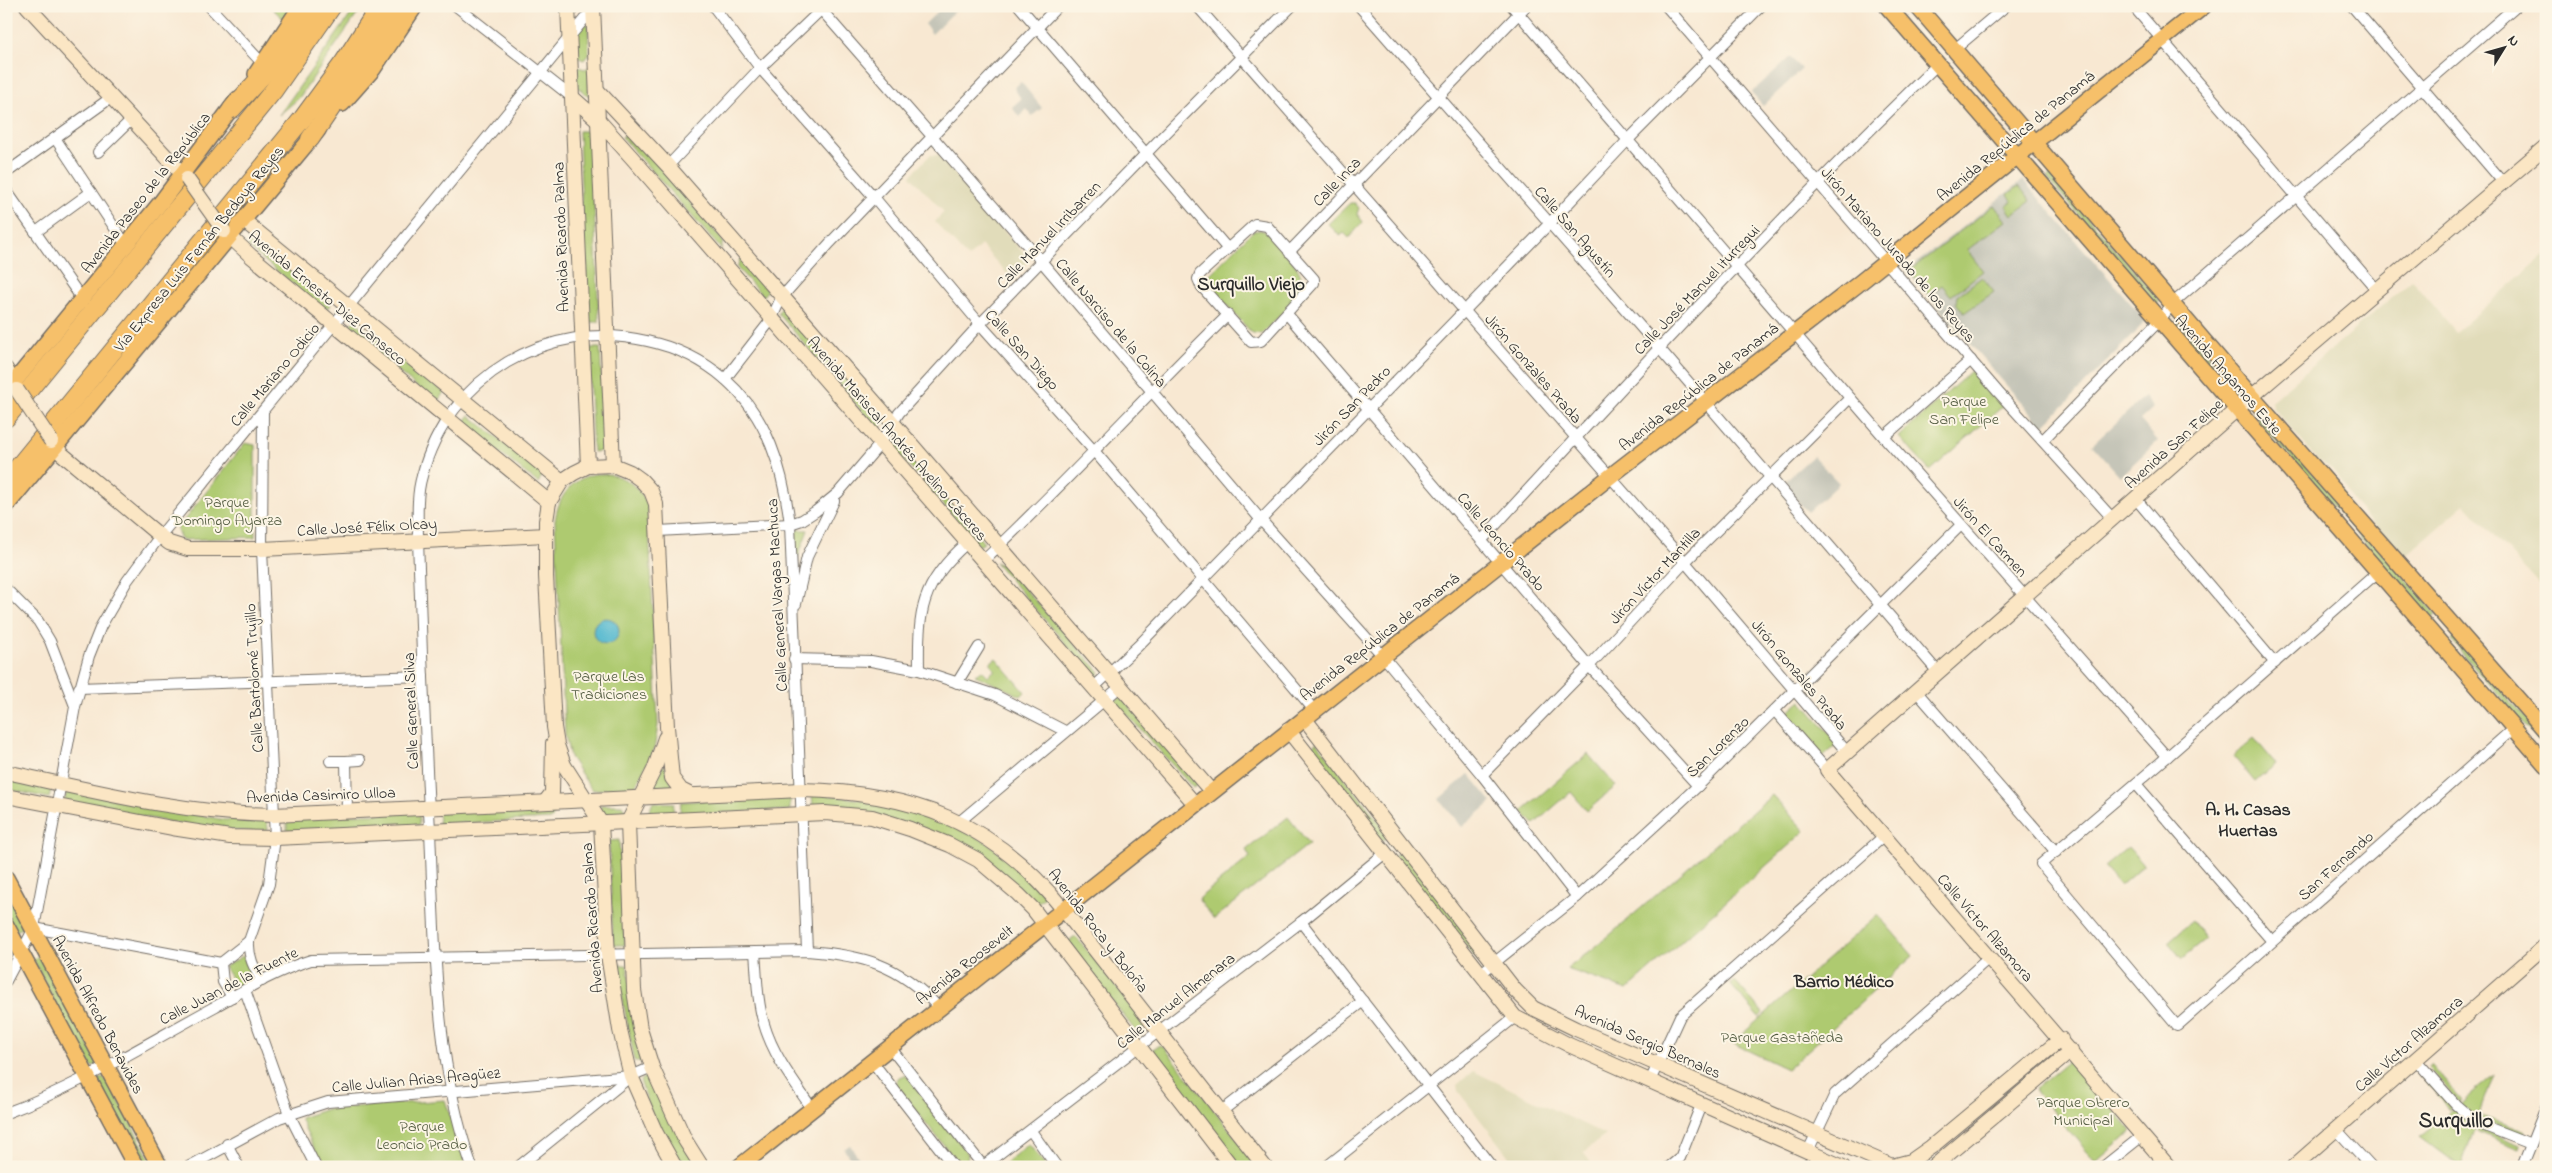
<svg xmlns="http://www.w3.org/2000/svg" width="2552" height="1173" font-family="'Indie Flower',sans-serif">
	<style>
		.built { fill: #e1dcba }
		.industrial { fill: #c5c5b8 }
		.green { fill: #aeca70; stroke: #6c7a4e }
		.water { fill: #50b7cf; stroke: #3e717d }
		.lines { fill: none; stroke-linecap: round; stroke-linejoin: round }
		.street-casing { stroke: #736d65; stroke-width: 12 }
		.secondary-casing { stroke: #736d65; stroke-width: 16 }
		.primary-casing { stroke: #736d65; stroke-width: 18 }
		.highway-casing { stroke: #736d65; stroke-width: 20 }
		.street { stroke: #fff; stroke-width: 10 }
		.secondary { stroke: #fbe6c4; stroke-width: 14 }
		.primary { stroke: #f6c06b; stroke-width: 15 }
		.highway { stroke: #f6c06b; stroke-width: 18 }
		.secondary-bridge-casing { stroke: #736d65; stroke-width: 16; stroke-linecap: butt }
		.secondary-bridge { stroke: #fbe6c4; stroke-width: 14 }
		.labels { text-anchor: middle; stroke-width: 4; stroke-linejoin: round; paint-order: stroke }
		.street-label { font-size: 16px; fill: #2b2b2b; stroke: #fcf5e5 }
		.park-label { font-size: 16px; fill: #525b40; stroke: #fcf5e5 }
		.neighbourhood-label { font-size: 18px; font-weight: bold; fill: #2b2b2b; stroke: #fcf5e5 }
		.quarter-label { font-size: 19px; font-weight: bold; fill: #2b2b2b; stroke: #fcf5e5 }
		.district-label { font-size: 21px; font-weight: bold; fill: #2b2b2b; stroke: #fcf5e5 }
	</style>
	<rect width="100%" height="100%" fill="#fcf5e5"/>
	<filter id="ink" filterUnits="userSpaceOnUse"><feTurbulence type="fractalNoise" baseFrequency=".02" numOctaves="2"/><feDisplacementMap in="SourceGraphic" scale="10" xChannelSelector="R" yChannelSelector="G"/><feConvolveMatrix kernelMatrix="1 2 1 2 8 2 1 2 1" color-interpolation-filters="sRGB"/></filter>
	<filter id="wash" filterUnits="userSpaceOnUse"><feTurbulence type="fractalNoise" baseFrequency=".0096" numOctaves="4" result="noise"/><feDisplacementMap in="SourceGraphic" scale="20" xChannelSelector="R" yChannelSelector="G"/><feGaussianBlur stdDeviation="1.12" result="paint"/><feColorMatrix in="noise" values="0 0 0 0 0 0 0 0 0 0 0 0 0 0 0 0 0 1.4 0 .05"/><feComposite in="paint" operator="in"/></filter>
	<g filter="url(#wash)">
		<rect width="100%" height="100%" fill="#f8e8d2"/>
		<g class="built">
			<polygon points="930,155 938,155 1026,256 1026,264 1012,279 981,245 968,258 935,222 944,212 910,176"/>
			<polygon points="2546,254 2546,592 2465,504 2402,559 2352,500 2344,484 2332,469 2319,461 2272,407 2271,401 2412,280 2456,332"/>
			<polygon points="1473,1071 1606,1135 1583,1152 1594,1167 1517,1167 1458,1091 1457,1085"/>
		</g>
		<g class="industrial">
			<polygon points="943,6 960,6 932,34 925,24"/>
			<polygon points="1790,57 1802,69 1763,106 1751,93"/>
			<polygon points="1021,82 1042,108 1032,116 1027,109 1019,117 1012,107 1021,99 1014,88"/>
			<polygon points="2023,180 2146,321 2043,427 1906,271"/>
			<polygon points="2144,397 2153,408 2140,420 2158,441 2120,476 2092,445"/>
			<polygon points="1813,456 1839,483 1808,512 1786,489 1787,479"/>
			<polygon points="1469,774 1492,802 1462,827 1439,799"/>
			<polygon points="850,1145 860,1160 853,1164 844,1149"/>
		</g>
		<g class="green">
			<polygon points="270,6 288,6 292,10 283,19"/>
			<polygon points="357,6 363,6 299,98 279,115"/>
			<polygon points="588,23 589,54 584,60 576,57 574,33"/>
			<polygon points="574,66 585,69 589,67 589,96 577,87"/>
			<polygon points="579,131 591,131 599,322 586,322"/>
			<polygon points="630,131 723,241 721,249 622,137"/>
			<polygon points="2051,175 2160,301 2156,304 2047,178"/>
			<polygon points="2019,186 2031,201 2012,215 2006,206 2012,201 2008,194"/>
			<polygon points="1350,203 1355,203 1359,208 1357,214 1363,222 1349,238 1344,233 1340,236 1328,224"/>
			<polygon points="1994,205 2006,221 1967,250 1983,271 1951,296 1942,285 1929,295 1909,271"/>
			<path d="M 1261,230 L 1266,232 C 1282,250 1305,267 1303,292 L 1262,334 L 1252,333 L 1208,285 L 1206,278 L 1253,231 Z"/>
			<polygon points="253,237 330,302 329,307 322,309 246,245"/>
			<polygon points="740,259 768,290 763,296 737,268"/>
			<polygon points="1982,277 1994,292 1964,313 1956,303 1957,296"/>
			<polygon points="782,307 884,423 877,429 778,313"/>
			<polygon points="354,321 444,392 437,403 345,329"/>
			<polygon points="2179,323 2241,396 2237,399 2175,326"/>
			<polygon points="588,348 600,348 605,451 593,452"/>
			<polygon points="1972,370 2004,405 1930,471 1899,437"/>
			<polygon points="2261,414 2436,614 2431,619 2256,418"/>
			<polygon points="469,415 543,474 538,483 464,425"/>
			<polygon points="897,442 984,543 979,546 892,446"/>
			<polygon points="245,443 255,445 255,537 181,540 177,529"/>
			<path d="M 595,474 C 621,473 635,482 648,504 L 658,725 L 654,750 L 635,787 L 592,790 L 570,757 L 565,735 L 555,521 C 558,497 571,479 595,474 Z"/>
			<polygon points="794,530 808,530 794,567"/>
			<polygon points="995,562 1004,566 1100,672 1096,679"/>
			<polygon points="2455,636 2546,741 2546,749 2451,640"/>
			<polygon points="996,658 1025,692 1021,696 975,675 982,670 988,676 995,670 990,663"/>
			<polygon points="1121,697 1199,784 1193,788 1115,701"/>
			<polygon points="1801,701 1838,744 1823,757 1786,714"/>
			<polygon points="2254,738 2276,764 2255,782 2233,756"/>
			<polygon points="1317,742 1390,836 1381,841 1308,749"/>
			<polygon points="1588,754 1616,786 1587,811 1571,792 1534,824 1522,811"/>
			<polygon points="664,765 673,786 652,787 663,766"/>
			<polygon points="6,777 52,787 49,798 6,789"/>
			<polygon points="67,790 225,820 263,818 267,822 268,829 264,832 207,829 64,802"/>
			<polygon points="812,793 907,806 987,842 1047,895 1035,905 964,847 813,809"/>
			<polygon points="790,794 790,810 685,815 680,812 681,802"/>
			<polygon points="1772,795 1805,831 1627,990 1567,969 1604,940"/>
			<polygon points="653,802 674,803 673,809 676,815 647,817"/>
			<polygon points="600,805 622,805 627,813 625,816 609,819 603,815"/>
			<polygon points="553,808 554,813 552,819 439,824 438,811"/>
			<polygon points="419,812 419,825 287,831 287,817"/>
			<polygon points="1288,817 1309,844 1214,919 1198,899 1250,857 1246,850"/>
			<polygon points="619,840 625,945 613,945 609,841"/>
			<polygon points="2128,847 2144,865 2120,886 2104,867"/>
			<polygon points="1402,850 1486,957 1479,962 1394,856"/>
			<polygon points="6,887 25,921 21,929 15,931 6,914"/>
			<polygon points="1878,915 1913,956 1787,1069 1732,1043"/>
			<polygon points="2192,921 2206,939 2182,959 2168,942"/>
			<polygon points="1076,937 1144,1021 1144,1028 1137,1033 1067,942"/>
			<polygon points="39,956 44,956 98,1064 94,1067 87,1065 33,959"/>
			<polygon points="243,956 254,976 236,986 224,967"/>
			<polygon points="616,965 627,965 644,1062 635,1062"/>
			<polygon points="1735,981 1763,1013 1759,1017 1730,984"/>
			<polygon points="1160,1045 1164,1047 1259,1167 1241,1167 1151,1056 1154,1048"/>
			<polygon points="2071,1059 2132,1131 2096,1162 2034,1090"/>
			<polygon points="2431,1064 2461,1099 2458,1101 2428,1067"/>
			<polygon points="2422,1073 2452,1107 2449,1109 2419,1075"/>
			<polygon points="904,1075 908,1077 968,1154 967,1162 959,1164 897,1087 896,1082 899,1077"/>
			<polygon points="2494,1075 2461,1167 2460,1167 2420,1137"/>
			<polygon points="646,1076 649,1076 698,1167 680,1167 655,1123 640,1081"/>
			<polygon points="103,1078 109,1082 154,1167 143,1167 100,1085 99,1079"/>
			<polygon points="445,1100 467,1167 323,1167 300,1118 327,1109"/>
			<polygon points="2482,1116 2526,1132 2524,1136 2481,1120"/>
			<polygon points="2477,1128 2520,1145 2519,1149 2476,1132"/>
			<polygon points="1029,1144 1047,1167 1000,1167"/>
		</g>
		<circle class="water" cx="606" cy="631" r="13"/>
	</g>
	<g filter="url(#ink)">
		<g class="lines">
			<g class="street-casing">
				<g id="street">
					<polyline points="209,6 263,64"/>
					<polyline points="456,6 573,98"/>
					<polyline points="713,6 760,68 873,196 980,324 1095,452 1314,710"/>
					<polyline points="818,6 1042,262 1261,520 1383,656 1482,775 1577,897"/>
					<polyline points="1019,6 1227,248"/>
					<polyline points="1197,6 1685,562 1847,752"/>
					<polyline points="1359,6 1660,349 1938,672"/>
					<polyline points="1512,6 1884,437 2167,757"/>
					<polyline points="1666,6 1998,392 2113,519"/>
					<polyline points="2133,6 2377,290"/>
					<polyline points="2352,6 2503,182"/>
					<polyline points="1955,49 2006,6"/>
					<polyline points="55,138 126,245"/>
					<polyline points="98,152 132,119"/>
					<polyline points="668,166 760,68 825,6"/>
					<polyline points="6,173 112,97"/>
					<polyline points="6,190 82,299"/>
					<polygon points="1255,224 1267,226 1314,279 1314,283 1261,341 1251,342 1201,286 1198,279 1200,274"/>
					<polyline points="36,232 91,192"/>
					<polyline points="1289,252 1526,6"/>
					<polyline points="1287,314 1589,666 1698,786"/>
					<polyline points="725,379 771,320 781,298 830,243 1058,6"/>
					<polyline points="1884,437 1971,360"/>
					<polyline points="2043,440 2159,321 2173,303 2516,6"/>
					<polyline points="2136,499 2275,663"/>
					<polyline points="658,531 790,524 802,520 816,511 838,493 880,444 899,413 980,324 1164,135 1292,6"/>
					<path d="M 1482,540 C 1630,378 1780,216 1938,64"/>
					<path d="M 983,561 C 1067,482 1145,396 1228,315"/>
					<polyline points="2378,572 2167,757 2041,864 2177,1026 2514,728"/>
					<polyline points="6,589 38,621 50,641 75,706"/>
					<polyline points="796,604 807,557 834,501"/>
					<polyline points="794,659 871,661 919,670 995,695 1065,731"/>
					<path d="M 919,670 C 918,611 921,583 967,543"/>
					<polyline points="957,683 979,647"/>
					<polyline points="79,688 423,676"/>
					<polyline points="1093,688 1138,646 1549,224 1627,141 1761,6"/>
					<polyline points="1916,691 2056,852"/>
					<polyline points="1775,711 1827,770"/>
					<polyline points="330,761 346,761 347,812"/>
					<polyline points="346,761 360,760"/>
					<polyline points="1482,775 1589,666 1685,562 1850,398"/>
					<polyline points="2136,784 2272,941"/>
					<polyline points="959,822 1120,687"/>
					<polyline points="1301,922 1492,1167"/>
					<polyline points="34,928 221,963"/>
					<path d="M 755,952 C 757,976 757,1001 764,1024 C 773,1055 793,1081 811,1107"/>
					<polyline points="1480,974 1577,897 1698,786 1961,525"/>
					<polyline points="6,981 34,928 75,707 89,656 101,626 127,581 160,536 595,6"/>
					<path d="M 262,981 C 254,968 248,957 249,941 L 269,884 L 275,838 L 262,549 L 263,411"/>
					<polyline points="245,990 289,1114 316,1167"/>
					<polyline points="232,997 223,982 221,963 249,941"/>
					<polyline points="889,1046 983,1166"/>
					<polyline points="871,1060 954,1167"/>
					<polyline points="2416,1060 2456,1105 2477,1123 2531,1144"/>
					<polyline points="1650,1081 1680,1016 1884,836"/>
					<polyline points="1222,1111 1363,1001"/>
					<path d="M 6,1113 C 79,1086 147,1043 216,1006 C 246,989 278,970 311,960 L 807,951 C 862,955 899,964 938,1007"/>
					<polyline points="2336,1129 2371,1167"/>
					<polyline points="1031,1131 1057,1167"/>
					<polyline points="227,1144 239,1167"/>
					<polyline points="1808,1151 1835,1094 1990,957"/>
					<polyline points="188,1167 279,1118 328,1102 631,1076"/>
					<path d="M 472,1167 C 434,1059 435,943 430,831 C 425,734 421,637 418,540 C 418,519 416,496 422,476 C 448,376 548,318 647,341 C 675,347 703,360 725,379 C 768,417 783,469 790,524 L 807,951"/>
					<polyline points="518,1167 631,1076 652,1067"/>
					<polyline points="982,1167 1301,922 1384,854"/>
					<polyline points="1326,1167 1515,1017"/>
					<polyline points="1669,1167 1680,1158 1701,1105"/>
					<polyline points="2103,1167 2142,1136"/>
					<polyline points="2522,1167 2546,1107"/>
				</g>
			</g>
			<g class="secondary-casing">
				<g id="secondary">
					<polyline points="27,6 187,179"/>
					<polyline points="568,6 588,466"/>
					<polyline points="593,6 613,465"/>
					<polyline points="597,90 668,166 893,423 1211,791"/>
					<polyline points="573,98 600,122 634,160 1195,804"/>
					<polyline points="243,220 562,481"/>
					<polyline points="224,231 251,256 549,502"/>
					<polyline points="6,369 17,390"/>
					<polyline points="51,441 62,454 160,536 169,543 188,549 262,549 546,535"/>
					<polyline points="1304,718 1515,990 1533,1008 1576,1029 1892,1166 1911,1161 1931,1147 2061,1039"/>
					<polyline points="1288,730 1515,1017 1569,1045 1843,1167"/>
					<polyline points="665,738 654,770 628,822 634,990 640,1029 652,1067 685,1140 702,1167"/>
					<path d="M 6,772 C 94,791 184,814 274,815 L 801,790 C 911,792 993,821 1063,909 L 1265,1167"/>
					<polyline points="6,796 172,828 230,837 275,838 825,813 872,817 910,829 950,845 978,860 1018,894 1033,909 1232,1167"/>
					<polyline points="545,802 552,793 553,743"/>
					<polyline points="675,1167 656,1133 631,1076 620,1030 608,955 601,823 564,765 557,745 554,727 546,576 546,521 549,502 562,481 574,473 588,466 613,465 630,472 641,480 651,491 656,504 667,727 672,778 681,790 691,795"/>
					<polyline points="1933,1167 2071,1051"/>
					<polyline points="2169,1167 1827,770 2236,410 2546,146"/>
					<polyline points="2293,1167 2546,945"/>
				</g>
			</g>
			<g class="primary-casing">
				<g id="primary">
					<polyline points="1887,6 2546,765"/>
					<polyline points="1917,6 2252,397 2546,731"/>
					<polyline points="256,74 301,6"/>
					<polyline points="342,104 373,69 415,6"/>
					<polyline points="6,392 162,201 238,99"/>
					<polyline points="6,506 318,130"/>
					<polyline points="6,878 160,1167"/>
					<polyline points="6,925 136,1167"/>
					<polyline points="739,1167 1617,471 1857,285 2204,6"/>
				</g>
			</g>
			<g class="highway-casing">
				<g id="highway">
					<polyline points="232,109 281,55 314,6"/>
					<polyline points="310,139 357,70 396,6"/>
					<polyline points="6,418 273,91 332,6"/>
					<polyline points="6,482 303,118 344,62 380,6"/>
				</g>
			</g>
			<use href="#street" class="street"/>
			<use href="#secondary" class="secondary"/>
			<use href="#primary" class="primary"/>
			<use href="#highway" class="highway"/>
			<g class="secondary-bridge-casing">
				<g id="secondary-bridge">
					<polyline points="187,179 224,231"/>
					<polyline points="17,390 51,441"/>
				</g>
			</g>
			<use href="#secondary-bridge" class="secondary-bridge"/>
		</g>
	</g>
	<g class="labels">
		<g class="street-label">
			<text transform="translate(2015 135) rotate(-39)" y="6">Avenida República de Panamá</text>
			<text transform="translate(1336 181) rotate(-46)" y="6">Calle Inca</text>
			<text transform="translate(145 192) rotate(-52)" y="6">Avenida Paseo de la República</text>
			<text transform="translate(1576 231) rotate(49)" y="6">Calle San Agustín</text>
			<text transform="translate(1048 234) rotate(-46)" y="6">Calle Manuel Irribarren</text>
			<text transform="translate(560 237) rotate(-92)" y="6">Avenida Ricardo Palma</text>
			<text transform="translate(198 248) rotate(-51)" y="6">Vía Expresa Luis Fernán Bedoya Reyes</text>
			<text transform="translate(1899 254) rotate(49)" y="6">Jirón Mariano Jurado de los Reyes</text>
			<text transform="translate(1696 289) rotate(-46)" y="6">Calle José Manuel Iturregui</text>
			<text transform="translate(328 297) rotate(40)" y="6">Avenida Ernesto Diez Canseco</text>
			<text transform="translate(1112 322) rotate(50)" y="6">Calle Narciso de la Colina</text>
			<text transform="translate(1023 349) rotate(48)" y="6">Calle San Diego</text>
			<text transform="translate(1534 368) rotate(49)" y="6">Jirón Gonzales Prada</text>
			<text transform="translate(274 374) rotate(-50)" y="6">Calle Mariano Odicio</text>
			<text transform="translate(2229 374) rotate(49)" y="6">Avenida Angamos Este</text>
			<text transform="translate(1698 386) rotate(-38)" y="6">Avenida República de Panamá</text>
			<text transform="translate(1351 405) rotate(-46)" y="6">Jirón San Pedro</text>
			<text transform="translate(898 438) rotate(49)" y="6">Avenida Mariscal Andrés Avelino Cáceres</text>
			<text transform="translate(2173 443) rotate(-42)" y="6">Avenida San Felipe</text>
			<text transform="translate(367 526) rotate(-3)" y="6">Calle José Félix Olcay</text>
			<text transform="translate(1991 536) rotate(48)" y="6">Jirón El Carmen</text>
			<text transform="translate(1502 541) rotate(49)" y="6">Calle Leoncio Prado</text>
			<text transform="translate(1654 575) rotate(-47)" y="6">Jirón Víctor Mantilla</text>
			<text transform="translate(776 595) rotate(-93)" y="6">Calle General Vargas Machuca</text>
			<text transform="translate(1379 636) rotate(-38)" y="6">Avenida República de Panamá</text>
			<text transform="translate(1800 674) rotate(50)" y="6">Jirón Gonzales Prada</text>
			<text transform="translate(253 678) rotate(-93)" y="6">Calle Bartolomé Trujillo</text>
			<text transform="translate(410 711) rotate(-92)" y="6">Calle General Silva</text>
			<text transform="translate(1717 746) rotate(-44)" y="6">San Lorenzo</text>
			<text transform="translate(321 794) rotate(-2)" y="6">Avenida Casimiro Ulloa</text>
			<text transform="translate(2335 865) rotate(-42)" y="6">San Fernando</text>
			<text transform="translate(591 918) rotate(-94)" y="6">Avenida Ricardo Palma</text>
			<text transform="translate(1986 927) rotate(49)" y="6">Calle Víctor Alzamora</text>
			<text transform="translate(1099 930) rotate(52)" y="6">Avenida Roca y Boloña</text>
			<text transform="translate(964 964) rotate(-38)" y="6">Avenida Roosevelt</text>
			<text transform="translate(228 985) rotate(-27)" y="6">Calle Juan de la Fuente</text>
			<text transform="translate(1175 1000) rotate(-38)" y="6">Calle Manuel Almenara</text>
			<text transform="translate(99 1014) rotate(62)" y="6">Avenida Alfredo Benavides</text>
			<text transform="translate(1648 1041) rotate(24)" y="6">Avenida Sergio Bernales</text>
			<text transform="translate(2408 1043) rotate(-41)" y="6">Calle Víctor Alzamora</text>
			<text transform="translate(416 1079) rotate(-5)" y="6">Calle Julian Arias Aragüez</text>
		</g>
		<g class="park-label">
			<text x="1964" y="406">Parque<tspan x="1964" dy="18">San Felipe</tspan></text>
			<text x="227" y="507">Parque<tspan x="227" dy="18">Domingo Ayarza</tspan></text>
			<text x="609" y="681">Parque Las<tspan x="609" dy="18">Tradiciones</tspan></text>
			<text x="1782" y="1042">Parque Gastañeda</text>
			<text x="2083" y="1107">Parque Obrero<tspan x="2083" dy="18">Municipal</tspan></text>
			<text x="422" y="1131">Parque<tspan x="422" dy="18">Leoncio Prado</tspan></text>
		</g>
		<g class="neighbourhood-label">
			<text x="2248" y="815">A. H. Casas<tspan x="2248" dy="21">Huertas</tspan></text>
			<text x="1844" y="987">Barrio Médico</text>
		</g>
		<g class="quarter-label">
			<text x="1251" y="290">Surquillo Viejo</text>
		</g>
		<g class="district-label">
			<text x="2456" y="1127">Surquillo</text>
		</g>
	</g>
	<rect width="2552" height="1173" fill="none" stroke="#fcf5e5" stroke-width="25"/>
	<g transform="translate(2504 48) rotate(53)" stroke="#fcf5e5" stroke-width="4" paint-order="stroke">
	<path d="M0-4L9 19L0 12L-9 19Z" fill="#2b2b2b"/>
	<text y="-8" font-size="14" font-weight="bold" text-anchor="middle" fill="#2b2b2b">N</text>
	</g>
</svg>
